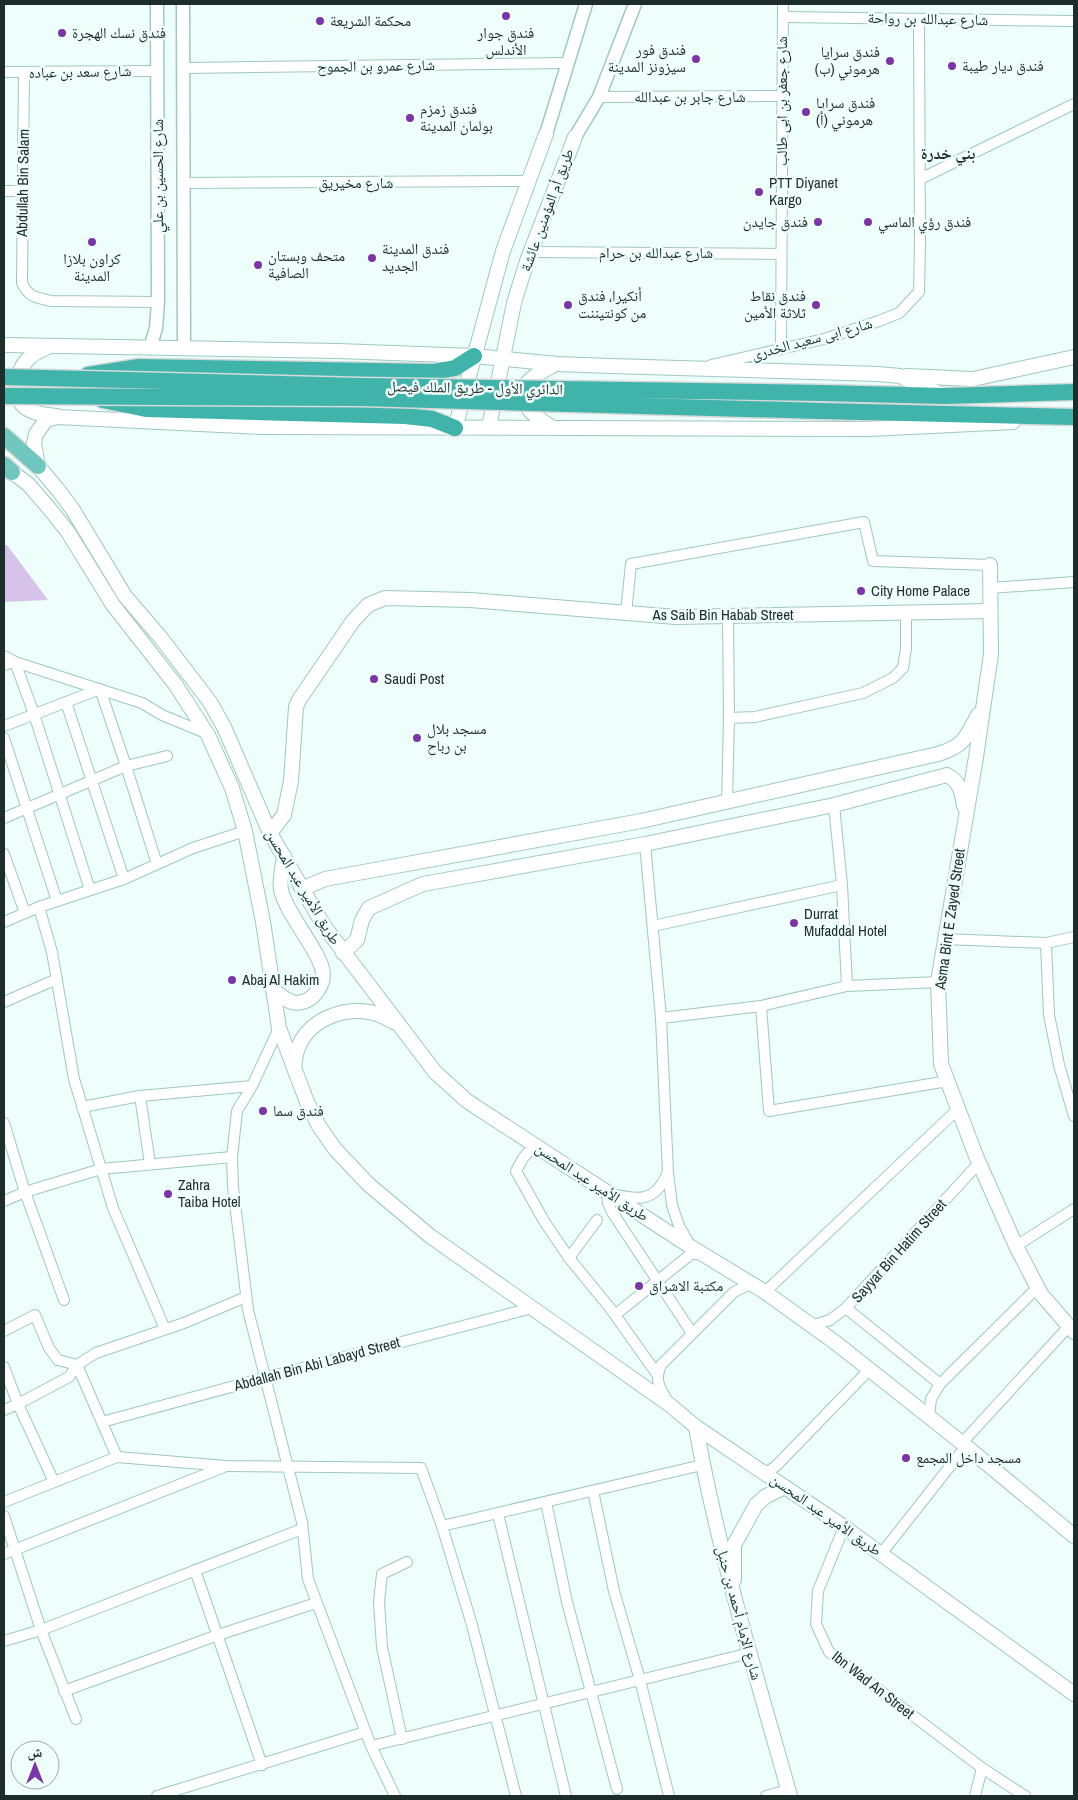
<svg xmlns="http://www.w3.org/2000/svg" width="1078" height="1800" font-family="'Archivo Narrow','Noto Naskh Arabic',sans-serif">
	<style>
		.green { fill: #d7c3ea }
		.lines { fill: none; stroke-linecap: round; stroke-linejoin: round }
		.minor-casing { stroke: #9ec8c1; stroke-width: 12 }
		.tertiary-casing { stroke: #9ec8c1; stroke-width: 15 }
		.secondary-casing { stroke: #9ec8c1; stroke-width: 16 }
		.primary-casing { stroke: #d6d9d9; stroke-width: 19 }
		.trunk-casing { stroke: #d6d9d9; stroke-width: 19 }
		.minor { stroke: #fff; stroke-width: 10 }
		.tertiary { stroke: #fff; stroke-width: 12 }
		.secondary { stroke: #fff; stroke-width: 14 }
		.primary { stroke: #70c7bf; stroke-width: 16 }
		.trunk { stroke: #40b4aa; stroke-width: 16 }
		.trunk-bridge-casing { stroke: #d6d9d9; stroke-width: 19; stroke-linecap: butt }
		.trunk-bridge { stroke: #40b4aa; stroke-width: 16 }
		.poi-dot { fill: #7b35a9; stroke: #eefefb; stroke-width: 2 }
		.labels { text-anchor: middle; stroke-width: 5; stroke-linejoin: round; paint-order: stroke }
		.street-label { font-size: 15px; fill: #1d2d2b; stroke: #eefefb }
		.poi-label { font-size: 15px; fill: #1d2d2b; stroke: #eefefb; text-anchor: start }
		.neighbourhood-label { font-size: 16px; font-weight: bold; fill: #1d2d2b; stroke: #eefefb }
	</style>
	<rect width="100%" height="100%" fill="#eefefb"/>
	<polygon class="green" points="4,545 7,545 48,600 4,602"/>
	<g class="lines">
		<g class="minor-casing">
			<g id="minor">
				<polyline points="783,17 1074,21"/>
				<polyline points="185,68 567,63"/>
				<polyline points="4,72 157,71"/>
				<path d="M 24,72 L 22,283 C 29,298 36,297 51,301 L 158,302"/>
				<polyline points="599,97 782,96"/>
				<polyline points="920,179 1074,104"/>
				<polyline points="184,183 528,181"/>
				<polyline points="4,191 22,191"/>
				<polyline points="530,252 781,254"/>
				<polyline points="781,349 783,4"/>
				<polyline points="711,365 824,339 879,321 899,313 919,292 920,241 919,19"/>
				<polyline points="990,588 1074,582"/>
				<polyline points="626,613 631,564 864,522 873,561 990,565"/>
				<polyline points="4,656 15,662 142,703 162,715 208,734"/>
				<polyline points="4,665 15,662 34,714 90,890"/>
				<polyline points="66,702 124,879"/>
				<polyline points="729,718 755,717 863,693 893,678 903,668 906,648 906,613"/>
				<polyline points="4,726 100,689 126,766 157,864"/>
				<polyline points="4,738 57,901"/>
				<polyline points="727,803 729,718 728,616"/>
				<polyline points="834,805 842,885 847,986"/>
				<polyline points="4,818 126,766 167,756"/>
				<polyline points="645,844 661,1018 668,1173 672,1205 679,1226 690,1245"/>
				<polyline points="4,854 25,913"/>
				<polyline points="39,907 52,952 74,1079 113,1208 165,1329"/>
				<polyline points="4,922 39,907 124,879 193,848 245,831"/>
				<polyline points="653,926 842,885"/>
				<polyline points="945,939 1046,943 1074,937"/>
				<polyline points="1046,943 1049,1015 1059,1065 1074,1116"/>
				<polyline points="4,1002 57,979"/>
				<polyline points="761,1006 769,1111 948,1081"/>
				<polyline points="661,1018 761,1006 847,986 938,982"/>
				<polyline points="279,1028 252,1086 237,1111 232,1157 233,1187 248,1310 302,1522 308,1579 371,1746 395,1796"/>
				<polyline points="140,1096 150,1164"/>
				<polyline points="82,1107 140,1096 252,1086"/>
				<polyline points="4,1123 25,1192 64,1300"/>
				<polyline points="535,1145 523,1158 516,1171 544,1221 569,1258 610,1308 657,1374"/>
				<path d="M 667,1174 C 654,1205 635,1199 607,1193 L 608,1203 L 612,1212 L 692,1333"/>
				<polyline points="4,1201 25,1192 101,1169 232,1157"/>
				<polyline points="1016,1246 1074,1209"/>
				<polyline points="569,1258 597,1220"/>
				<polyline points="765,1292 958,1109"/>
				<polyline points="846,1308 940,1384"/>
				<polyline points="615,1315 691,1254 702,1254"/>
				<polyline points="810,1326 830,1320 846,1308 979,1163"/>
				<polyline points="4,1331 35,1315 49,1348 58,1360 77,1365 117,1457 226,1466 421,1468 442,1526 472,1625 516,1796"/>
				<polyline points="4,1367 18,1404 54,1482"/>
				<path d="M 668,1402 C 660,1388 654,1381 661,1365 L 734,1292 L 750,1284"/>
				<polyline points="4,1410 18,1404 69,1377 77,1365 96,1353 184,1323 246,1297"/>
				<polyline points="929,1417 931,1399 940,1384 1038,1287"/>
				<polyline points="102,1422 264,1378 532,1308"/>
				<polyline points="962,1443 1069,1326"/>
				<polyline points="766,1473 776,1466 869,1370"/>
				<polyline points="593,1491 614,1591 640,1680 669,1796"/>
				<polyline points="4,1502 117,1457"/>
				<polyline points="546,1502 567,1602 617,1789"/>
				<polyline points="498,1514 566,1796"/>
				<polyline points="4,1516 41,1630 76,1719"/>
				<polyline points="442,1526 702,1465"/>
				<polyline points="844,1527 818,1591 816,1624 829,1652 982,1768 1025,1796"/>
				<polyline points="4,1554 224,1467"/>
				<polyline points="881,1554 966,1446"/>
				<polyline points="195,1570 262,1765"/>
				<polyline points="4,1641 41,1630 302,1529"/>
				<polyline points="64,1691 218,1635 316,1603"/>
				<polyline points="402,1739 382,1647 379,1602 382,1574 407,1562"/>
				<polyline points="371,1746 750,1653"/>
				<polyline points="157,1796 365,1732"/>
				<polyline points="766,1796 788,1790"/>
				<polyline points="975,1796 982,1768"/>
			</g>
		</g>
		<g class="tertiary-casing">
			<g id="tertiary">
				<polyline points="183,4 184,348"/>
				<polyline points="546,134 586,4"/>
				<polyline points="575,137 599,97 635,4"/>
				<polyline points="150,348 156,328 158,302 157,4"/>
			</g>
		</g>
		<g class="secondary-casing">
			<g id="secondary">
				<polyline points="4,345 338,351 474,356 557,364 611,366 878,374 900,376 943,395"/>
				<path d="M 48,347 C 41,350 34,353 28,359 C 16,371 11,397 26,408 C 35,414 46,415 57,416"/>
				<polyline points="907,376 973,379 1074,357"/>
				<polyline points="1013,422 870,429 263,427 57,417 46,420 36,434 34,443 38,466 59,491 73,510 125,596 161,638 210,702 224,727 270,833 324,926 435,1072 467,1101 691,1247 765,1292 836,1343 962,1443 1074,1536"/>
				<polyline points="489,427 514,303 527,261 575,137"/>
				<path d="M 551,427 C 538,418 522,410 524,391 C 525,387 526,384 529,381 C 536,373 547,369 556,364"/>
				<polyline points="455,428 503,251 546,134"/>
				<polyline points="12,472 28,484 48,507 68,532 113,605 175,684 208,735 232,788 245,831 263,922 279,1028 307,1102 319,1126 335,1149 368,1184 430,1236 670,1405 696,1427 844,1527 1074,1694"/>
				<polyline points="990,565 991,654 976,757 938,982 941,1064 976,1156 1016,1246 1041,1294 1074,1332"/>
				<polyline points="270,833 284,815 291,781 296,707 299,700 353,621 368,605 385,598 470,600 676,617 990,611"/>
				<path d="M 302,889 L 325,879 L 641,821 L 938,754 C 964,746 966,738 978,715"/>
				<path d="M 343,953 L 357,940 L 362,920 L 369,908 L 423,884 L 645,844 L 834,805 L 947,775 C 960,782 962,792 964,806"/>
				<path d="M 273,990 C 279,994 285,1000 292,1002 C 300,1004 308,1001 313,996 C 318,991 323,983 323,975 C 323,954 287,916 281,890 C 279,880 283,866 284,856"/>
				<path d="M 294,1068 C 295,1062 295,1054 298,1048 C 308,1021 341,1007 369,1012 C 378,1013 386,1018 394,1022"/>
				<path d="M 696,1427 C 718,1552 756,1674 790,1796"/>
				<polyline points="734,1580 734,1545 756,1505 766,1496 785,1487"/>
			</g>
		</g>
		<g class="primary-casing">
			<g id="primary">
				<polyline points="4,436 38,466"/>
				<polyline points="4,465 12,472"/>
			</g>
		</g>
		<g class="trunk-casing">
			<g id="trunk">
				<polyline points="88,375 139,367 433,372 455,368 474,356"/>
				<polyline points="822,393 945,396 1074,392"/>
				<polyline points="103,400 146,409 405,416 432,419 455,428"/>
				<polyline points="821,411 1074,417"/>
			</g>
		</g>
		<use href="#minor" class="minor"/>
		<use href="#tertiary" class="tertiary"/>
		<use href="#secondary" class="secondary"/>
		<use href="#primary" class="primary"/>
		<use href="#trunk" class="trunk"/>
		<g class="trunk-bridge-casing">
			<g id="trunk-bridge">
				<polyline points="4,377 360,386 822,393"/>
				<polyline points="4,396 361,398 821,411"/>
			</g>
		</g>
		<use href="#trunk-bridge" class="trunk-bridge"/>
	</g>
	<g class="poi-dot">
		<circle cx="506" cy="16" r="5"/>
		<circle cx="320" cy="21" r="5"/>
		<circle cx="62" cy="33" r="5"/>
		<circle cx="696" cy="59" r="5"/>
		<circle cx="890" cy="61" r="5"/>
		<circle cx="952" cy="66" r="5"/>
		<circle cx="806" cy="112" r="5"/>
		<circle cx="410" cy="118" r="5"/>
		<circle cx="759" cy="192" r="5"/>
		<circle cx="818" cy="222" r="5"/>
		<circle cx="868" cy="222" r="5"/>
		<circle cx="92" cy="242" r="5"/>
		<circle cx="372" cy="258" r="5"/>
		<circle cx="258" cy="265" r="5"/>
		<circle cx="568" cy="305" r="5"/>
		<circle cx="816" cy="305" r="5"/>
		<circle cx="861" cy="591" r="5"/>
		<circle cx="374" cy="679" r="5"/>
		<circle cx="417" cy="738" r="5"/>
		<circle cx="794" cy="923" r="5"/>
		<circle cx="232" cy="980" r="5"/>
		<circle cx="263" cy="1111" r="5"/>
		<circle cx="168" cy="1194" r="5"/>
		<circle cx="639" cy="1286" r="5"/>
		<circle cx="906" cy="1458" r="5"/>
	</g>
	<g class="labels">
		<g class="street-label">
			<text transform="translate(928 19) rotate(1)" y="5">شارع عبدالله بن رواحة</text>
			<text transform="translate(376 66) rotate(-1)" y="5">شارع عمرو بن الجموح</text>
			<text transform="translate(80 72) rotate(-1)" y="5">شارع سعد بن عباده</text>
			<text x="690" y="102">شارع جابر بن عبدالله</text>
			<text transform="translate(782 101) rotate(-90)" y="5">شارع جعفر بن ابى طالب</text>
			<text transform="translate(158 176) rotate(-90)" y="5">شارع الحسين بن علي</text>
			<text transform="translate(23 183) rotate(-89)" y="5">Abdullah Bin Salam</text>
			<text x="356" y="188">شارع مخيريق</text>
			<text transform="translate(547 210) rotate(-70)" y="5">طريق أم المؤمنين عائشة</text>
			<text x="656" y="258">شارع عبدالله بن حرام</text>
			<text transform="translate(812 339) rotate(-15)" y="5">شارع ابى سعيد الخدرى</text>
			<text transform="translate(475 388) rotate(1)" y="5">الدائري الأول - طريق الملك فيصل</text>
			<text x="723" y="620">As Saib Bin Habab Street</text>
			<text transform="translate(303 887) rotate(59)" y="5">طريق الأمير عبد المحسن</text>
			<text transform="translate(950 919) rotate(-82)" y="5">Asma Bint E Zayed Street</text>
			<text transform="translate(592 1182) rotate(33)" y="5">طريق الأمير عبد المحسن</text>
			<text transform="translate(899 1251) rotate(-48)" y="5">Sayyar Bin Hatim Street</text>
			<text transform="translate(317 1364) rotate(-15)" y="5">Abdallah Bin Abi Labayd Street</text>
			<text transform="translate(826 1515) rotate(35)" y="5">طريق الأمير عبد المحسن</text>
			<text transform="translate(739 1613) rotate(75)" y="5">شارع الإمام أحمد بن حنبل</text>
			<text transform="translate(873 1685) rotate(38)" y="5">Ibn Wad An Street</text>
		</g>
		<g class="poi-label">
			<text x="330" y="26">محكمة الشريعة</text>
			<text x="72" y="38">فندق نسك الهجرة</text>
			<text x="506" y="38" text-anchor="middle">فندق جوار<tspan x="506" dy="17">الأندلس</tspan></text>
			<text x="686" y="55" text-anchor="end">فندق فور<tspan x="686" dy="17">سيزونز المدينة</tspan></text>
			<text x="880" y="57" text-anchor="end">فندق سرايا<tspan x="880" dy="17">هرموني (ب)</tspan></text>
			<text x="962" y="71">فندق ديار طيبة</text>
			<text x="816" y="108">فندق سرايا<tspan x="816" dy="17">هرموني (أ)</tspan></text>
			<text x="420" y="114">فندق زمزم<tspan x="420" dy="17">بولمان المدينة</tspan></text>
			<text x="769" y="188">PTT Diyanet<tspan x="769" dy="17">Kargo</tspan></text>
			<text x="808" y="227" text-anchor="end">فندق جايدن</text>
			<text x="878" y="227">فندق رؤي الماسي</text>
			<text x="382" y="254">فندق المدينة<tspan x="382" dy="17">الجديد</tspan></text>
			<text x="268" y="261">متحف وبستان<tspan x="268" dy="17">الصافية</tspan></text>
			<text x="92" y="264" text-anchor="middle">كراون بلازا<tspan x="92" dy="17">المدينة</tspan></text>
			<text x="578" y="301">أنكيرا، فندق<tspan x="578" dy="17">من كونتيننت</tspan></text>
			<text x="806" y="301" text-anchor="end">فندق نقاط<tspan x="806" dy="17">ثلاثة الأمين</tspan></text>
			<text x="871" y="596">City Home Palace</text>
			<text x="384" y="684">Saudi Post</text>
			<text x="427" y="734">مسجد بلال<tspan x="427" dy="17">بن رباح</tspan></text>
			<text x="804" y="919">Durrat<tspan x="804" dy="17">Mufaddal Hotel</tspan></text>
			<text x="242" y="985">Abaj Al Hakim</text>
			<text x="273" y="1116">فندق سما</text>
			<text x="178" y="1190">Zahra<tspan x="178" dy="17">Taiba Hotel</tspan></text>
			<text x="649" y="1291">مكتبة الاشراق</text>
			<text x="916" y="1463">مسجد داخل المجمع</text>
		</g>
		<g class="neighbourhood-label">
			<text x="948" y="159">بني خدرة</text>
		</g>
	</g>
	<rect width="1078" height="1800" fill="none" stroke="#1d2d2b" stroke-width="10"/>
	<g transform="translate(35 1765)"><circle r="24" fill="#eefefb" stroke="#9aaaa8"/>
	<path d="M0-4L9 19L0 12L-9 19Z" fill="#7b35a9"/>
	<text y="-8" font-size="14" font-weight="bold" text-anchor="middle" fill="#1d2d2b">ش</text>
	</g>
</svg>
